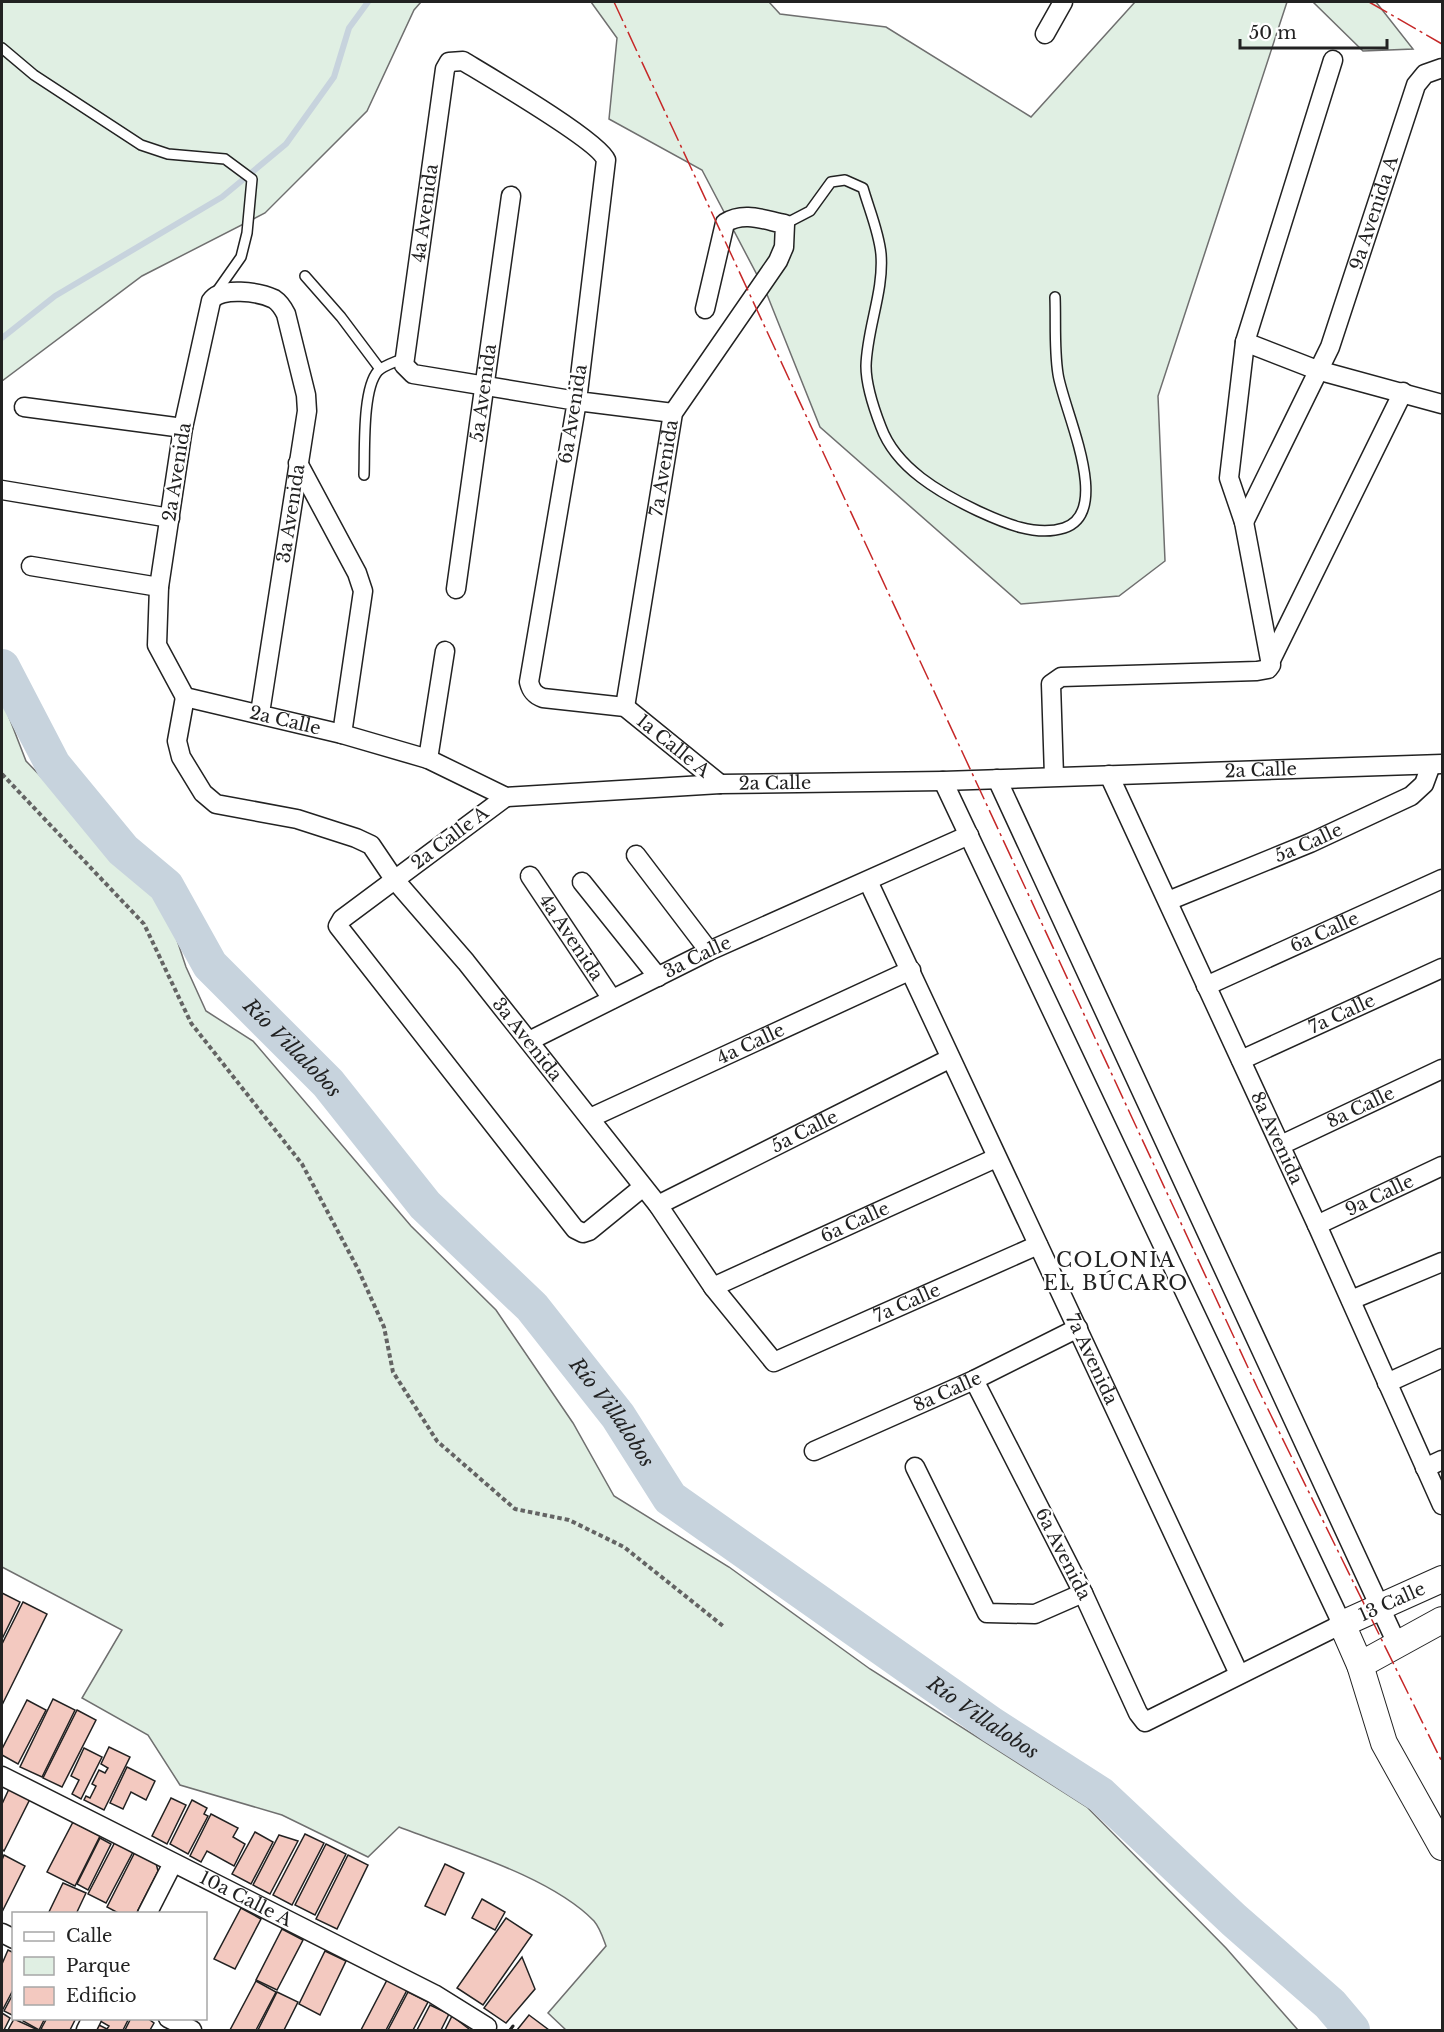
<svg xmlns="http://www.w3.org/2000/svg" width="1444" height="2032" font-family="'Libre Baskerville',serif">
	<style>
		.green { fill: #e0efe3; stroke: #6f6f6f; stroke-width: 1.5 }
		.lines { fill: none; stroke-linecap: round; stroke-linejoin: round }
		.stream { stroke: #c7d3dd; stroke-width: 6 }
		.river { stroke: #c7d3dd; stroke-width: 36 }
		.building { fill: #f3c9c0; stroke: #222; stroke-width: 1.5 }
		.lane-casing { stroke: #222; stroke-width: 12 }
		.street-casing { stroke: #222; stroke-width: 21 }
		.secondary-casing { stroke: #222; stroke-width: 28 }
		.path { stroke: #646464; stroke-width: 4; stroke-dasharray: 4.5 3; stroke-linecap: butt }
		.lane { stroke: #fff; stroke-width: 9 }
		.street { stroke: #fff; stroke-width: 18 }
		.secondary { stroke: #fff; stroke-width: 26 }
		.wall { stroke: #222; stroke-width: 3 }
		.power { stroke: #c62828; stroke-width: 1.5; stroke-dasharray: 21 4.5 3 4.5; stroke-linecap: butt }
		.labels { text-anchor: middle; stroke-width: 4.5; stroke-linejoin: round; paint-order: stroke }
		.street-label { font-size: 18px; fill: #222; stroke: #fff }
		.water-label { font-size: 20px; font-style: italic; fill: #222; stroke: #fff }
		.neighbourhood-label { font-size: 20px; letter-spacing: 1.5px; fill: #222; stroke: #fff }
	</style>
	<rect width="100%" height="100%" fill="#fff"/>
	<g class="green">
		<polygon points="2,2 421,2 414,10 367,111 265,213 142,276 2,381"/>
		<polygon points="591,2 769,2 780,14 886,27 1031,117 1135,2 1287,2 1158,396 1165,561 1119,596 1021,604 820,427 766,292 702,170 609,119 617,38"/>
		<polygon points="1313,2 1376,2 1413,49 1363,51"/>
		<path d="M 2,699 L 26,761 L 166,907 L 186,967 L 206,1011 L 253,1041 L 411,1226 L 496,1310 L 573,1423 L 614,1496 L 729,1567 L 870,1669 L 1087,1807 L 1226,1948 L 1298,2030 L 566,2030 L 548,2013 L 606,1946 C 603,1938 600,1928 594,1921 C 550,1876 458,1850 399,1827 L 368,1857 L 282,1815 L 180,1785 L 148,1735 L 82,1698 L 122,1630 L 2,1567 Z"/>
	</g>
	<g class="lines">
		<polyline class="stream" points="2,338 55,296 222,197 286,144 334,77 349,28 368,2"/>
		<path class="river" id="s1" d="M 2,667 L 53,765 L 123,850 L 166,886 L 210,965 L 328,1083 L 425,1205 L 532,1307 L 618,1416 L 670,1498 L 992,1725 L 1101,1795 L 1234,1920 L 1330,2004 L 1352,2030"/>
	</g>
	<g class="building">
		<polygon points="2,1593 20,1602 2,1639"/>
		<polygon points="23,1602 47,1614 2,1705 2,1644"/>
		<polygon points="53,1699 75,1710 42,1777 20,1767"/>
		<polygon points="27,1700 46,1710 18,1764 2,1755 2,1749"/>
		<polygon points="77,1710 96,1720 62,1787 43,1778"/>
		<polygon points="109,1747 130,1757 104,1810 84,1800 86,1796 90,1798 96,1786 92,1784 99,1770 105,1773 108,1768 101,1764"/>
		<polygon points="84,1748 102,1757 81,1799 72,1794 79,1780 71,1776"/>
		<polygon points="127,1767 155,1781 146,1800 131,1792 123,1809 110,1803"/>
		<polygon points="9,1789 30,1799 4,1851 2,1849 2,1804"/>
		<polygon points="171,1798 186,1805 167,1844 152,1836"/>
		<polygon points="192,1800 207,1808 204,1814 208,1816 188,1854 170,1844"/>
		<polygon points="211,1814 238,1828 233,1837 245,1844 234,1866 207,1851 201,1862 190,1856"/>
		<polygon points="73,1822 100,1836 75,1886 47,1872"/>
		<polygon points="255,1832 273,1842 251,1884 232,1874"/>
		<polygon points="305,1834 324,1843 292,1905 273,1895"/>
		<polygon points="279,1835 298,1841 270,1894 253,1885"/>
		<polygon points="100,1838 111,1844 88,1890 77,1884"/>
		<polygon points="115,1842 133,1852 106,1903 88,1894"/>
		<polygon points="326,1844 346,1854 315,1915 295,1905"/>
		<polygon points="135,1852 156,1863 158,1871 136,1914 120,1914 107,1907"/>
		<polygon points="4,1855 25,1866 2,1912 2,1860"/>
		<polygon points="348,1855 368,1865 337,1929 316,1919"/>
		<polygon points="445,1864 464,1873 445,1915 425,1906"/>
		<polygon points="63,1883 86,1893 76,1914 48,1914"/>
		<polygon points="482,1899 505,1912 495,1930 472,1918"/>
		<polygon points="241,1908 261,1919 235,1969 214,1959"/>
		<polygon points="506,1918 532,1935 483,2005 457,1988"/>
		<polygon points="282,1929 303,1940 277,1990 256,1980"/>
		<polygon points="8,1950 14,1953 14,1988 2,2011 2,1964"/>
		<polygon points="325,1951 346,1961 320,2015 299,2004"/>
		<polygon points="522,1957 535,1989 506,2023 484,2008"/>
		<polygon points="387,1980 407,1990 386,2030 361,2030"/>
		<polygon points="256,1981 276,1992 256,2030 230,2030"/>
		<polygon points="14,1992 14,2016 4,2011"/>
		<polygon points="277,1992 298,2002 284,2030 258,2030"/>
		<polygon points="408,1992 428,2002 413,2030 388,2030"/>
		<polygon points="430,2005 449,2014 441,2030 417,2030"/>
		<polygon points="2,2013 10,2018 4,2030 2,2030"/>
		<polygon points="529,2015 549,2030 517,2030"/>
		<polygon points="452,2016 469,2029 469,2030 445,2030"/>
		<polygon points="24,2018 45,2018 39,2030 23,2021"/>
		<polygon points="47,2018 76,2018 70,2030 44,2030 41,2029"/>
		<polygon points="101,2018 129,2018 123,2030 96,2030 99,2025 107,2029 109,2026 100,2021"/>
		<polygon points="131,2018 147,2018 154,2023 150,2030 125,2030"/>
		<polygon points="14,2019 38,2030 8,2030"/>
	</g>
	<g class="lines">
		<g class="lane-casing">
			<g id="lane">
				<polyline points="2,48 34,75 141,145 168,154 225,159 252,179 247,233 241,257 215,294"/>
				<path d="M 785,224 L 810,211 L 831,182 L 845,180 L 863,188 C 869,209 879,232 881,254 C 884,292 867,328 866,366 C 866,385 874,409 881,427 C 896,468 940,493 978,511 C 1004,523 1036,537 1064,528 C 1114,512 1063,409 1058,374 C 1054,349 1056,322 1055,297"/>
				<polyline points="305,276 341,317 380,369"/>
				<path d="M 364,475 C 365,451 362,389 378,371 C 384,365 396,362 404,358"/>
			</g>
		</g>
		<g class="street-casing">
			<g id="street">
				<polyline points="1045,34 1063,2"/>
				<polyline points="1245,342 1317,370 1442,404"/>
				<polyline points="24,407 183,428"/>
				<path id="s2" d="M 673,413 L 577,401 L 413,374 L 404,365 L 445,69 L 449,62 L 463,61 C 486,75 599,141 606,160 L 577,401 L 529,682 C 531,690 534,695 543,698 L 625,707 L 720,784"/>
				<polyline points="298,463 357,573 363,591 342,734"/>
				<polyline points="2,490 170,518"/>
				<path id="s3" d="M 1244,522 L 1330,347 L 1416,85 L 1425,74 L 1442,68"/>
				<polyline points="31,566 159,587"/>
				<path id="s4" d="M 456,589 L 511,196"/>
				<polyline points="1271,660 1403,392"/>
				<path id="s5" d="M 185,697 L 177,741 L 181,757 L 203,793 L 216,804 L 297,819 L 356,838 L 371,845 L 394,879 L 466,962 L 658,1205 L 713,1287 L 774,1362 L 1038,1245"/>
				<path id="s6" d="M 625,707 L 673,413 L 778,261 L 784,247 L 785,224 C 764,220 744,211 725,223 L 705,309"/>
				<path id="s7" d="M 260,713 L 307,411 L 306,395 L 286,314 C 283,308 280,303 274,299 C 260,292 220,286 211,301 L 183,428 L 159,587 L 157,645 L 185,697 L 342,734 L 428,759 L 506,797 L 720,784 L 943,781 L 1442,764"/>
				<polyline points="428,759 445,651"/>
				<path id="s8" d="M 1109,775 L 1317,1225 L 1442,1505"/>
				<polyline points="1054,776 1051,684 1061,677 1257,671 1268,669 1271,665 1244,522 1229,478 1245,342 1333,60"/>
				<polyline points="997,779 1398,1646"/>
				<polyline points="943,781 1342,1624 1145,1722 1138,1713 1083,1593 974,1380"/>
				<polyline points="506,797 342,919 338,926 575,1229 583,1233 589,1231 643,1187"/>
				<polyline points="636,855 709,951"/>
				<path id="s9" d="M 530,876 L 612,999"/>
				<path id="s10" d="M 868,881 L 1239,1674"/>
				<polyline points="582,882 658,977"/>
				<path id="s11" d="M 1168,901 L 1310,843 L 1411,796 L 1424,784 L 1431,765"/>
				<path id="s12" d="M 1206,986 L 1442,879"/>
				<path id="s13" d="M 529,1041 L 709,951 L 969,835"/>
				<path id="s14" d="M 1241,1060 L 1442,968"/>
				<path id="s15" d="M 590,1118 L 911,970"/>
				<path id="s16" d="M 1281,1145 L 1442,1069"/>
				<path id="s17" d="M 658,1205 L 949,1059"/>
				<path id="s18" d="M 1317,1225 L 1442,1166"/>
				<path id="s19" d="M 713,1287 L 996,1158"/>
				<polyline points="1351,1300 1442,1262"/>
				<polyline points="1387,1383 1442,1358"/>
				<path id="s20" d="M 814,1451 L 974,1380 L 1078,1328"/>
				<polyline points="915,1467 987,1613 1035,1614 1083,1593"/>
				<polyline points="1425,1468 1442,1460"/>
				<path id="s21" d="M 2,1776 L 434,1994 L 487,2027"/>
				<polyline points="147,1914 173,1863"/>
				<polyline points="2,1933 14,1939"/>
				<polyline points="168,2018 192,2030"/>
				<polyline points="86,2030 92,2018"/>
			</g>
		</g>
		<g class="secondary-casing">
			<g id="secondary">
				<polyline points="1442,1579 1342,1624 1360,1665 1384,1743 1442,1847"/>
				<polyline points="1360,1665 1442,1620"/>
			</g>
		</g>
		<polyline class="path" points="2,774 144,924 191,1023 302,1164 358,1269 384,1327 393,1372 437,1441 515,1509 569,1520 624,1547 723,1626"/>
		<use href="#lane" class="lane"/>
		<use href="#street" class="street"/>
		<use href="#secondary" class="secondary"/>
		<polyline class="wall" points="510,2030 513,2026"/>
		<g class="power">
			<polyline points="614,2 1258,1389 1442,1762"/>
			<polyline points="1369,2 1442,44"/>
		</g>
	</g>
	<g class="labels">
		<g class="street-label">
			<text dy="6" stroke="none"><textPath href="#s3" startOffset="336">9a Avenida A</textPath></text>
			<text dy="6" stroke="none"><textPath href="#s2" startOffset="429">4a Avenida</textPath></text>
			<text dy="6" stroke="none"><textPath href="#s4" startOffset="198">5a Avenida</textPath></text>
			<text transform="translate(573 414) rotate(-81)" y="6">6a Avenida</text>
			<text dy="6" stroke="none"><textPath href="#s6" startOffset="242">7a Avenida</textPath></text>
			<text transform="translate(177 472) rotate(-81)" y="6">2a Avenida</text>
			<text dy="6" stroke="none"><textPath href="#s7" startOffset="202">3a Avenida</textPath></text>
			<text dy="6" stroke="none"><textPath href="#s7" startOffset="1002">2a Calle</textPath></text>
			<text dy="6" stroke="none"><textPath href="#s2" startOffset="1466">1a Calle A</textPath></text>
			<text dy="6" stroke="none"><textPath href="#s7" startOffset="1992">2a Calle</textPath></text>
			<text dy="6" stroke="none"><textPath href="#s7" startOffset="1506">2a Calle</textPath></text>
			<text transform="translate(450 838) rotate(-37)" y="6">2a Calle A</text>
			<text dy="6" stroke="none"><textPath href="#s11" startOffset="152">5a Calle</textPath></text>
			<text dy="6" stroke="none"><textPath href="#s12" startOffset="130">6a Calle</textPath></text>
			<text dy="6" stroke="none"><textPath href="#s9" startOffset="74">4a Avenida</textPath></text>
			<text dy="6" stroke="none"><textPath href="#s13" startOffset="188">3a Calle</textPath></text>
			<text dy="6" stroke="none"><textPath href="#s14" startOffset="111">7a Calle</textPath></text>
			<text dy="6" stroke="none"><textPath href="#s5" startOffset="531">3a Avenida</textPath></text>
			<text dy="6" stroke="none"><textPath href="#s15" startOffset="177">4a Calle</textPath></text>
			<text dy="6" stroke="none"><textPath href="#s16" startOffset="88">8a Calle</textPath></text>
			<text dy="6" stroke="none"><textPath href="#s17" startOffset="164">5a Calle</textPath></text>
			<text dy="6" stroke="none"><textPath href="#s8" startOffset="400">8a Avenida</textPath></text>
			<text dy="6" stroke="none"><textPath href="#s18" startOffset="69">9a Calle</textPath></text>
			<text dy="6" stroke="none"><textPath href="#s19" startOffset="156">6a Calle</textPath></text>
			<text dy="6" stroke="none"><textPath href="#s5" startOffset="1083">7a Calle</textPath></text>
			<text dy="6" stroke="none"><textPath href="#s10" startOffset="528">7a Avenida</textPath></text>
			<text dy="6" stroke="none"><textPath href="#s20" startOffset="146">8a Calle</textPath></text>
			<text transform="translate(1063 1554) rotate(63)" y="6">6a Avenida</text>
			<text transform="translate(1392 1602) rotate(-24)" y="6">13 Calle</text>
			<text dy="6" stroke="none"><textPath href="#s21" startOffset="273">10a Calle A</textPath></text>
		</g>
		<g class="water-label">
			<text dy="7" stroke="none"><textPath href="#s1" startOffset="484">Río Villalobos</textPath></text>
			<text dy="7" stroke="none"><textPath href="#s1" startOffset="970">Río Villalobos</textPath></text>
			<text dy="7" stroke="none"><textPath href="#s1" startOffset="1456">Río Villalobos</textPath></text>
		</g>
		<g class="neighbourhood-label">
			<text x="1116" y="1267">COLONIA<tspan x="1116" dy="23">EL BÚCARO</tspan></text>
		</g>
	</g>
	<rect width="1444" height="2032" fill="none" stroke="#222222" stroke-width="6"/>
	<rect x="12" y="1912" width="195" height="108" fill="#ffffff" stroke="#a7a7a7" stroke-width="1.5"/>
	<rect x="24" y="1932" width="30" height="9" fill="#ffffff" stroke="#a7a7a7" stroke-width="1.5"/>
	<text x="66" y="1942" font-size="18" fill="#222222">Calle</text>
	<rect x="24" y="1957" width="30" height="18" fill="#e0efe3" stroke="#a7a7a7" stroke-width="1.5"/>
	<text x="66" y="1972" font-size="18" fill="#222222">Parque</text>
	<rect x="24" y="1987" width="30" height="18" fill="#f3c9c0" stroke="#a7a7a7" stroke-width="1.5"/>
	<text x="66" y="2002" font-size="18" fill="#222222">Edificio</text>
	<path d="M1240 39v9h147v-9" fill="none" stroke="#222222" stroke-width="3"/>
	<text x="1249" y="39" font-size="18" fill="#222222" stroke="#ffffff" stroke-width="4.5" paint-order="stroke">50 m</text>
</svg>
